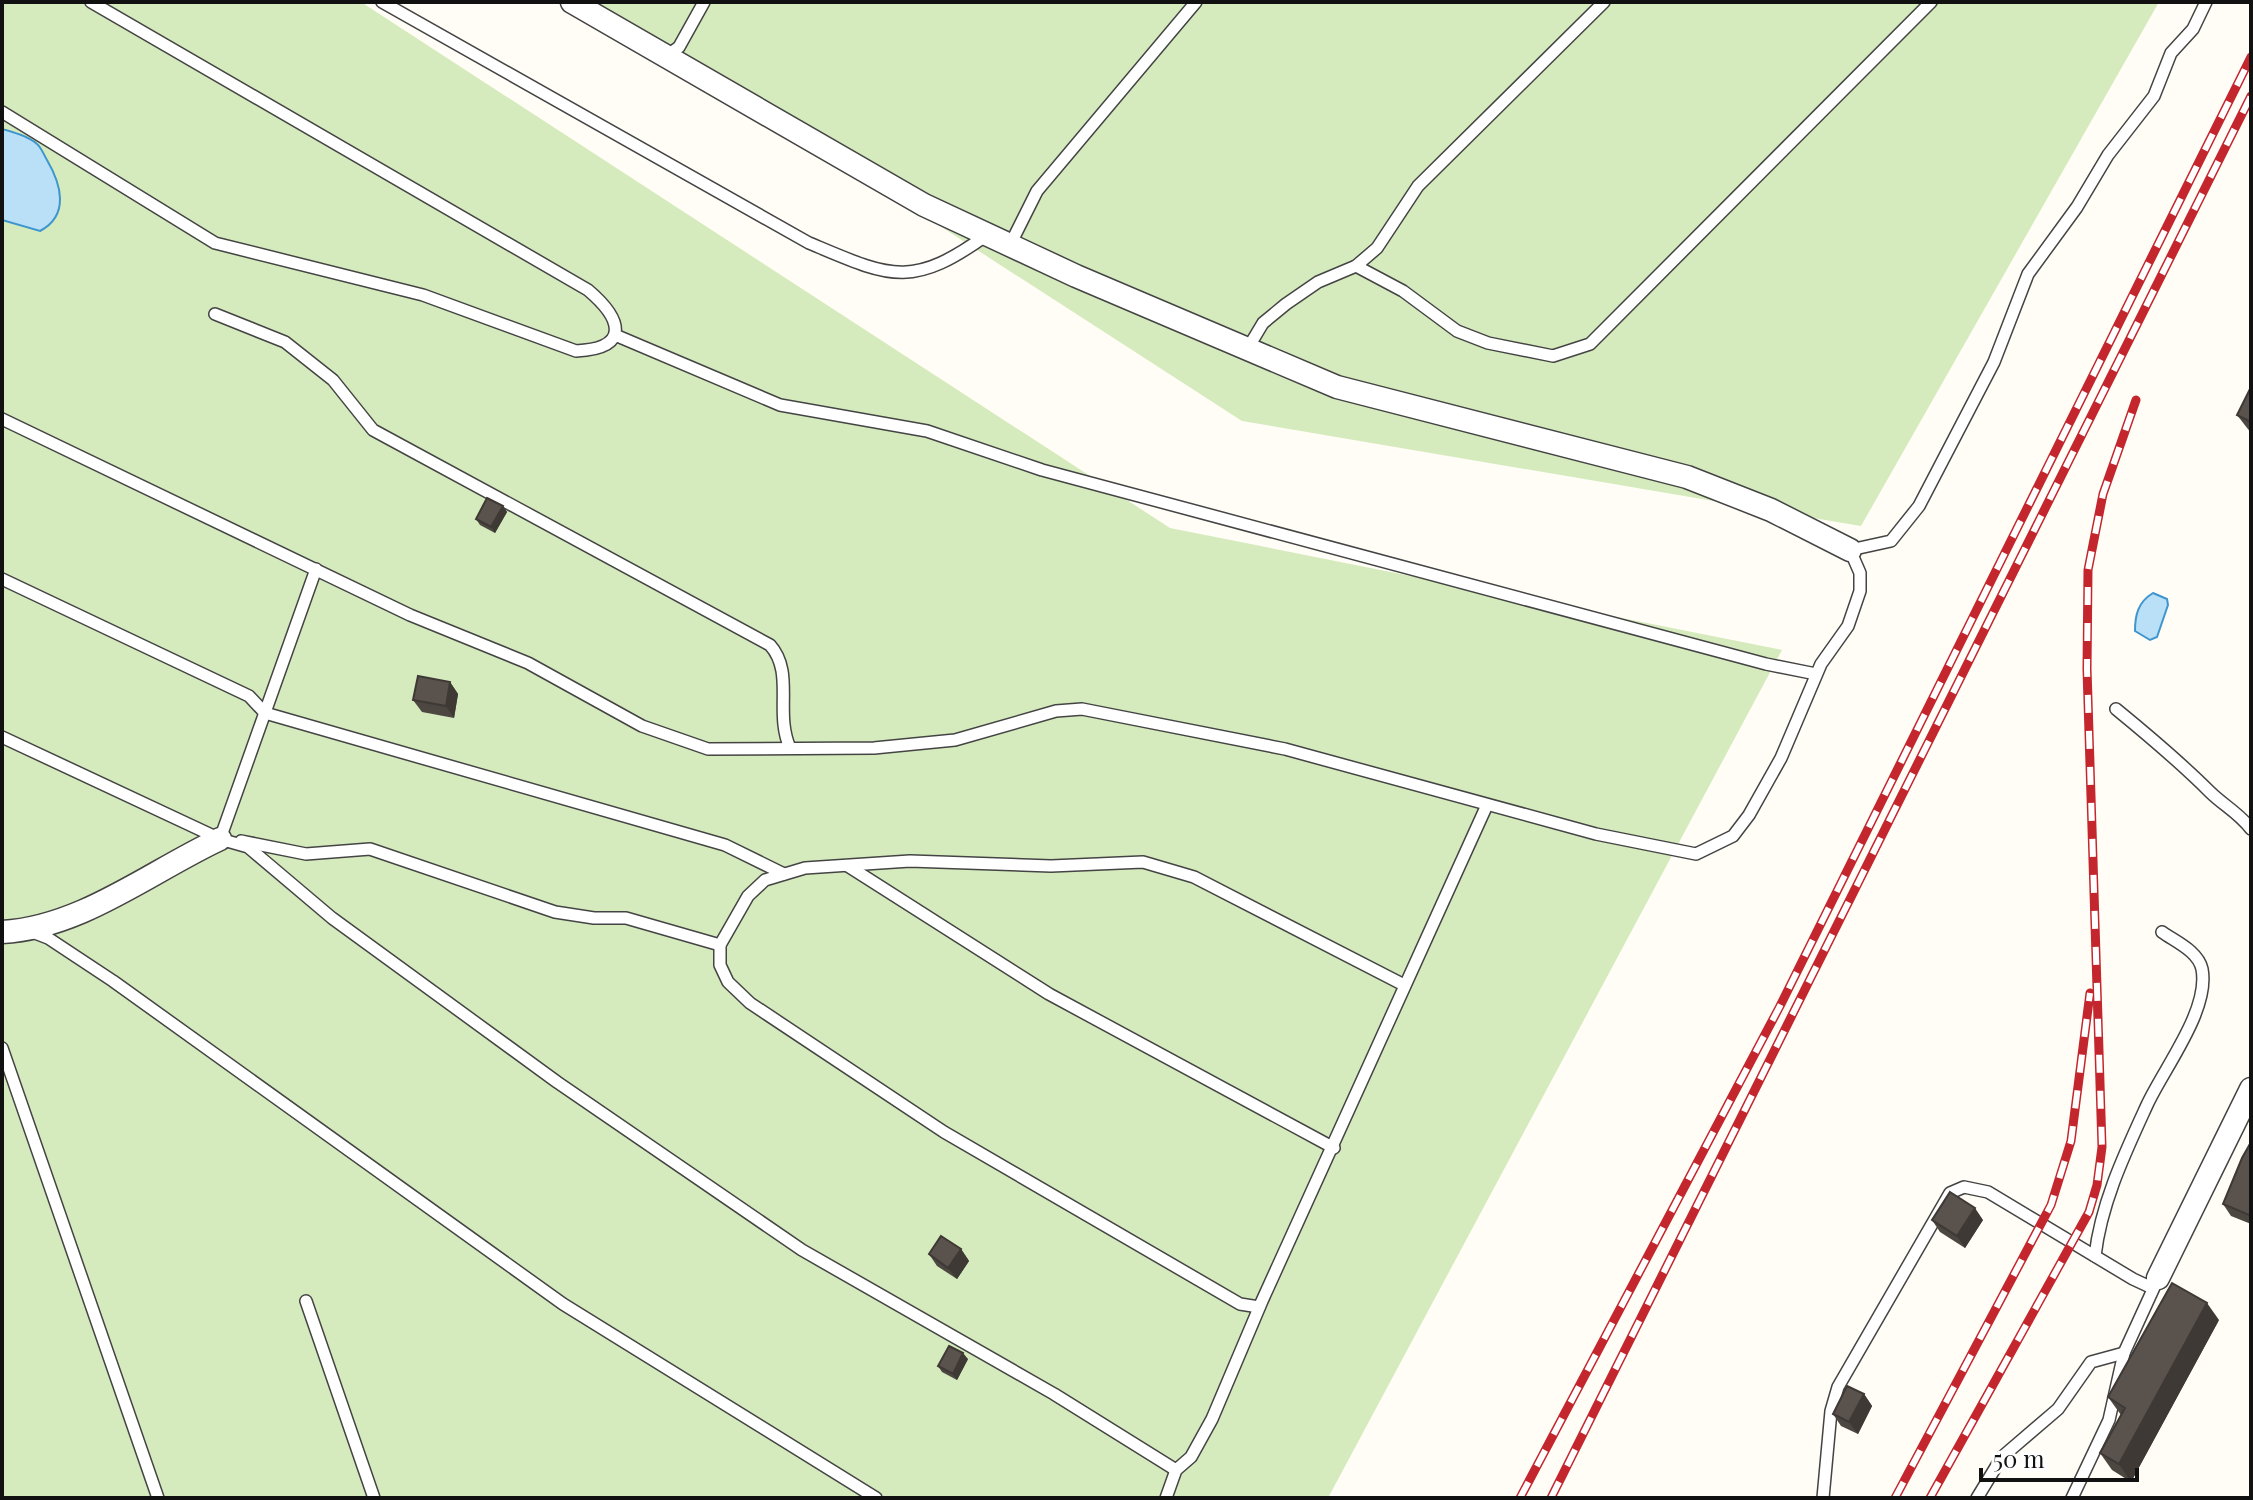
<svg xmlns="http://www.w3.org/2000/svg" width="2253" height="1500" font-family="'Playfair Display',serif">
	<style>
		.green { fill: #d5ebbd }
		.water { fill: #b9e0f7; stroke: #3f96cf; stroke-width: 2 }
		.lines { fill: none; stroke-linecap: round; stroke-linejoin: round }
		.service-casing { stroke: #444; stroke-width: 14 }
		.minor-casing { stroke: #444; stroke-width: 25 }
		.service { stroke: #fff; stroke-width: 11 }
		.minor { stroke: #fff; stroke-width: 22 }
		.rail-casing { stroke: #c4262e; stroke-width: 9 }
		.rail { stroke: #fff; stroke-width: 6; stroke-dasharray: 18; stroke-linecap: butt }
		.wall { fill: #4d4742 }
		.shaded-wall { fill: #3f3936 }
		.building { fill: #5a524d; stroke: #3f3936; stroke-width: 2 }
	</style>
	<rect width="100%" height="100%" fill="#fffdf5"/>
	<g class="green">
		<polygon points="2,2 361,2 1170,528 1782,650 1328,1498 2,1498"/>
		<polygon points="593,2 2159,2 1861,526 1242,421"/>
	</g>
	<g class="water">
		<path d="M 2,129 C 13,132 28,136 37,144 C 41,147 44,155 47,160 C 61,184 70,215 40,231 L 2,220 Z"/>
		<path d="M 2153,593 L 2167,599 L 2168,605 L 2157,637 L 2150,640 L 2135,631 C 2135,615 2138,602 2153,593 Z"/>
	</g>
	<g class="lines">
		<g class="service-casing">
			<g id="service">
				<path d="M 382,2 L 809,243 C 890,277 911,290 988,234"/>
				<polyline points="668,55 679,47 704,2"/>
				<path d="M 2,112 L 215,243 L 423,295 L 576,351 C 632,348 621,318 588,290 L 91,2"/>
				<polyline points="1010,245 1037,191 1196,2"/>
				<polyline points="1356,266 1403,291 1457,331 1488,343 1553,356 1590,344 1931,2"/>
				<path d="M 215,314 L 285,342 L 333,380 L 373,430 L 770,645 C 795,673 774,712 790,748"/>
				<polyline points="615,335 780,405 927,431 1042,470 1766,664 1816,674"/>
				<polyline points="1248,348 1263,323 1286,304 1318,282 1356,266 1377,248 1418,186 1604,2"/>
				<polyline points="2,419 410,615 528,663 642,726 708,749 874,748 955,740 1056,711 1082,709 1285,749 1596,834 1696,854 1733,836 1749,815 1781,758 1821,664 1848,626 1860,591 1860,573 1850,550 1891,541 1919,506 1994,362 2028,274 2077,207 2108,155 2154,96 2171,53 2193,29 2206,2"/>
				<polyline points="2,579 249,696 265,713 725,845 784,874"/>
				<path d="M 2116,709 C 2149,736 2180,762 2210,792 C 2223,805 2239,813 2251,829"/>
				<polyline points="2,737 220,839 248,847 332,918 557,1082 802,1250 1054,1394 1176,1470"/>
				<polyline points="220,839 316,569"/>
				<polyline points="241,841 306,854 370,849 555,912 594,918 626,918 720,945"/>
				<polyline points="848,866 1049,994 1334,1148"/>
				<polyline points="30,931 48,938 113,981 563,1304 876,1498"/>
				<polyline points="2,1048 158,1498"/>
				<path d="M 2095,1256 C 2101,1203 2125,1153 2147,1105 C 2164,1068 2210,1010 2202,969 C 2198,951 2176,942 2162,932"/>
				<polyline points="306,1301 374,1498"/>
				<polyline points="1259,1307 1240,1304 944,1132 750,1003 728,982 720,965 720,945 748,896 765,880 805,868 910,861 1051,866 1143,862 1194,877 1404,985"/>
				<polyline points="1166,1498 1176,1470 1191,1457 1212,1419 1262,1301 1487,805"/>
				<polyline points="1823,1498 1831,1411 1838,1387 1950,1193 1964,1187 1988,1192 2133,1279 2148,1286 2158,1278"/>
				<polyline points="1977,1498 2002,1457 2058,1409 2091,1362 2124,1353"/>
				<polyline points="2072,1498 2109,1420 2124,1353 2156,1283"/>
			</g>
		</g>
		<g class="minor-casing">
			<g id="minor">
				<polyline points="572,2 924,205 1076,276 1337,387 1687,477 1771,510 1850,550"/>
				<path d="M 2,932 C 81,928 151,871 220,839"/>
				<polyline points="2158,1278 2251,1089"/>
			</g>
		</g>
		<use href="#service" class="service"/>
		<use href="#minor" class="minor"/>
		<g class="rail-casing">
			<g id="rail">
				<polyline points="1520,1498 1780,1006 2251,57"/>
				<polyline points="1551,1498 2251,96"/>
				<polyline points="1895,1498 2051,1205 2071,1141 2090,993"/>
				<polyline points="1930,1498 2089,1212 2097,1185 2102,1147 2087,669 2088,570 2103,494 2136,400"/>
			</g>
		</g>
		<use href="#rail" class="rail"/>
	</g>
	<g class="wall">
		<polygon points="2251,387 2251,433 2237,415"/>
		<polygon points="503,506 507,512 495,533 480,525 476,519"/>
		<polygon points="450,682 458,694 454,718 422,712 413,700"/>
		<polygon points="2251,1142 2251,1224 2231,1216 2223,1204"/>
		<polygon points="1932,1220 1983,1220 1965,1248 1940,1232"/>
		<polygon points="961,1249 969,1261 957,1279 937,1266 929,1254"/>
		<polygon points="2219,1320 2131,1482 2112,1470 2100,1453 2121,1415 2108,1397"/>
		<polygon points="968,1359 957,1380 942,1372 938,1366"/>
		<polygon points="1864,1394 1872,1406 1858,1434 1841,1426 1833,1414"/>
	</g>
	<g class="shaded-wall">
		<polygon points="503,506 507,512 495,533 491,527"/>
		<polygon points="450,682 458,694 454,718 446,706"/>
		<polygon points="1975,1208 1983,1220 1965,1248 1957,1236"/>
		<polygon points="961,1249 969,1261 957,1279 948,1268"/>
		<polygon points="2207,1303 2219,1320 2131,1482 2119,1464"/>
		<polygon points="963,1353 968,1359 957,1380 953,1374"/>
		<polygon points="1864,1394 1872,1406 1858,1434 1849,1422"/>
	</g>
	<g class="building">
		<polygon points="2251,387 2251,422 2237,415"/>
		<polygon points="487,498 503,506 491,527 476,519"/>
		<polygon points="418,676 450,682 446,706 413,700"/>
		<polygon points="2251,1142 2251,1212 2249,1215 2223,1204 2242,1158"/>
		<polygon points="1950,1192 1975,1208 1957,1236 1932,1220"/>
		<polygon points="941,1236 961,1249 948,1268 929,1254"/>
		<polygon points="2172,1283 2207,1303 2119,1464 2100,1453 2125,1408 2108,1397"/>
		<polygon points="949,1346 963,1353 953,1374 938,1366"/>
		<polygon points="1847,1386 1864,1394 1849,1422 1833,1414"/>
	</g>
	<rect width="2253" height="1500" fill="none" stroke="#111111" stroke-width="8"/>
	<path d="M1981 1468v12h156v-12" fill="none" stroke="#111111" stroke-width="4"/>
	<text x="1993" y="1468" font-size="24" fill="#111111" stroke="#ffffff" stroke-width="6" paint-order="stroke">50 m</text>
</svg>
